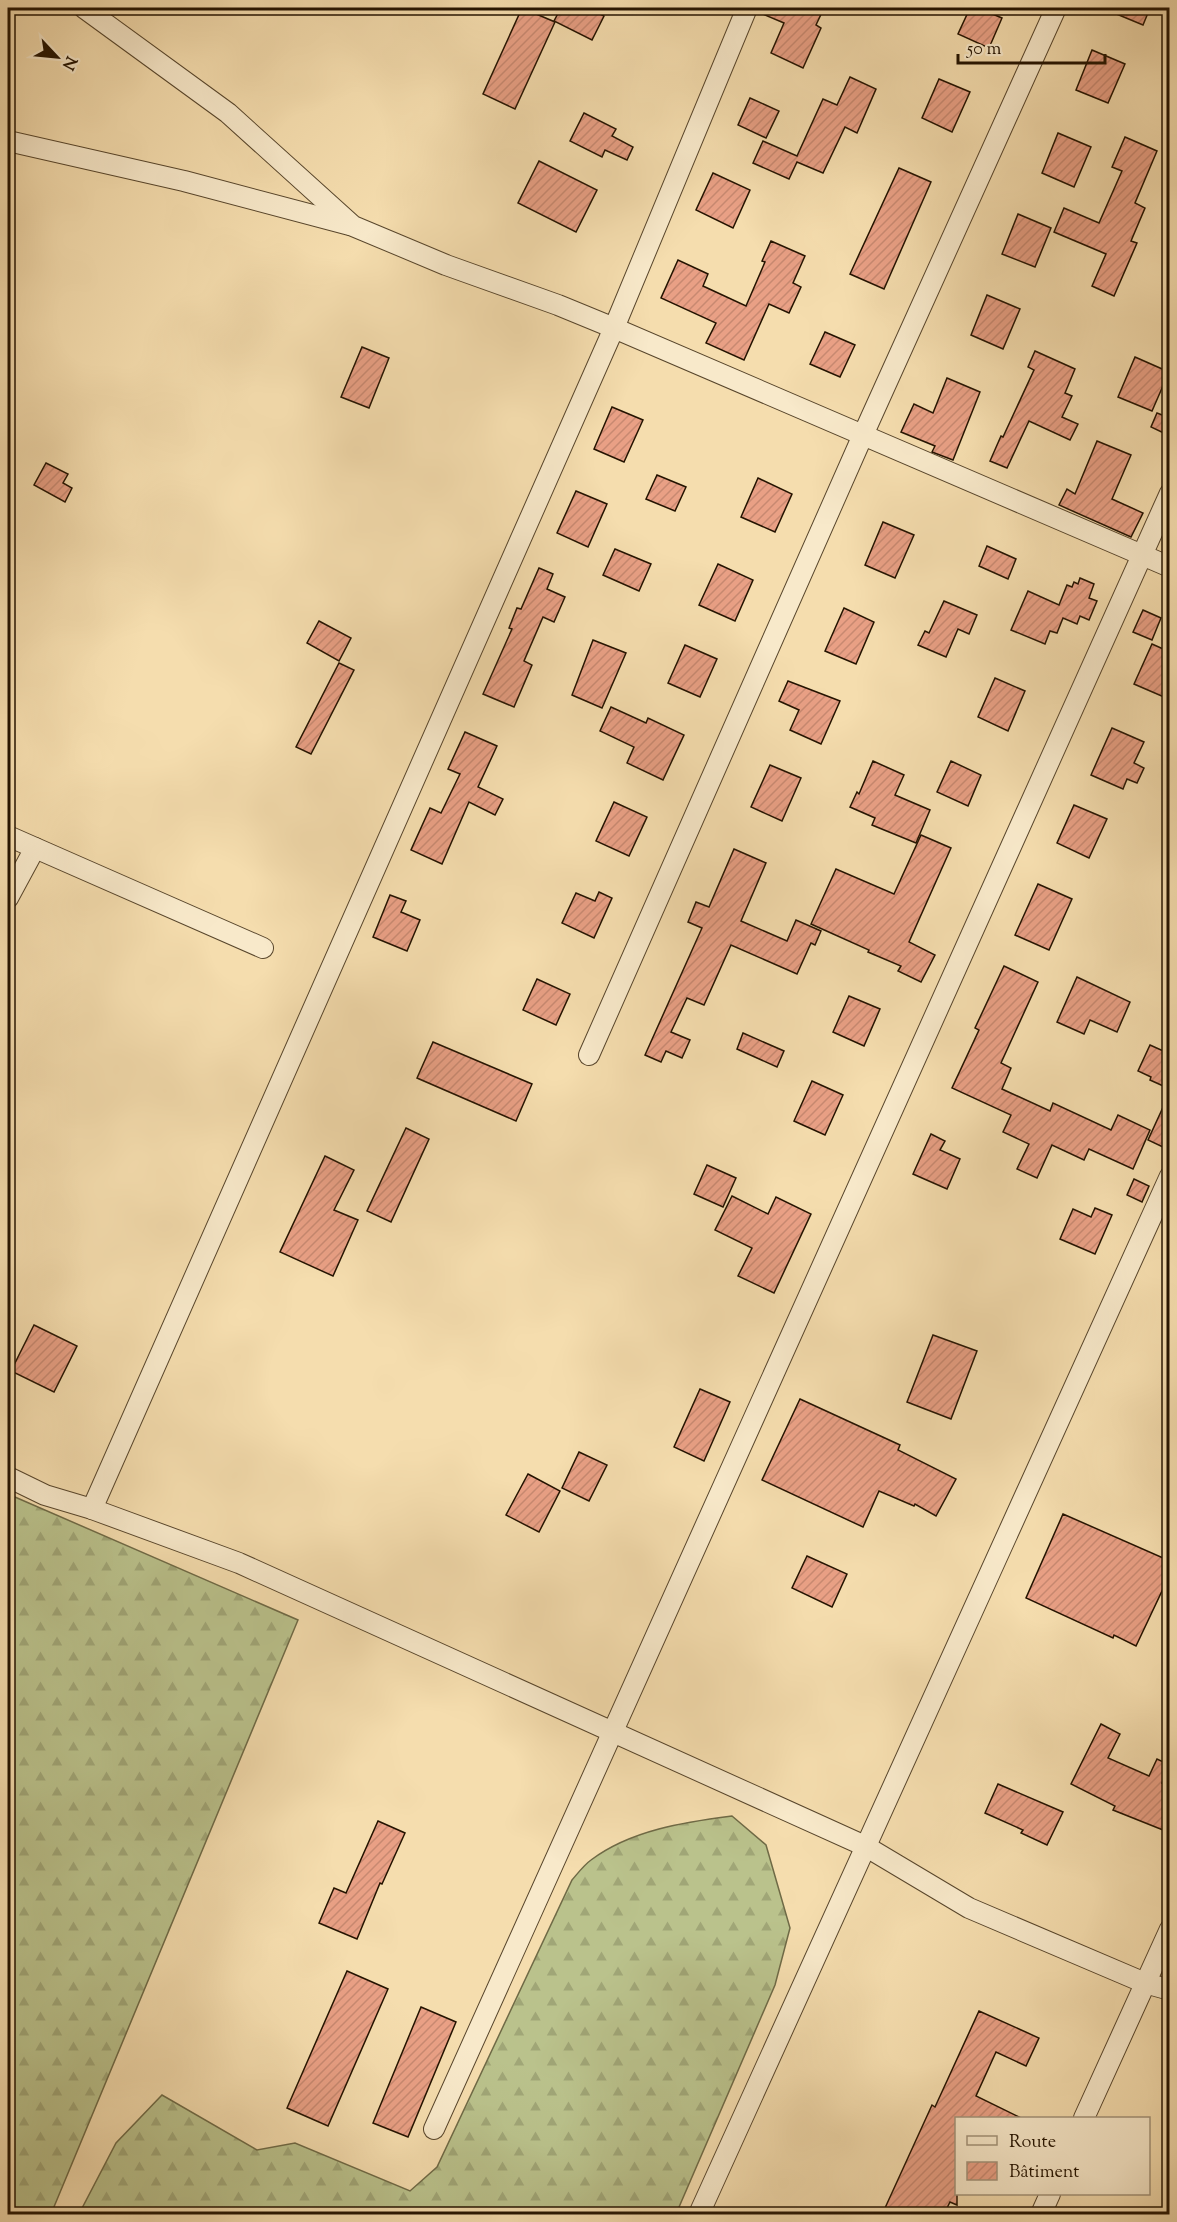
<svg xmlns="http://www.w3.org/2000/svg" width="1177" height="2222" font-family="'Sorts Mill Goudy',serif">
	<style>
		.forest { fill: url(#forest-firs); stroke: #6f6a46; stroke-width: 1.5 }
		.building { fill: url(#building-hatch); stroke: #241300; stroke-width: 1.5 }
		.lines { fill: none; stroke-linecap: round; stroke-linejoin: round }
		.minor-casing { stroke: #58462c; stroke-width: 22 }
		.minor { stroke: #f8e9ca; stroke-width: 20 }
	</style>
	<defs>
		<pattern id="forest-firs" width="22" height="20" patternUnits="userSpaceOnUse" patternTransform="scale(1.5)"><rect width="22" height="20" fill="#bac28c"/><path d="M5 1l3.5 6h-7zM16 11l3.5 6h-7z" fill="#a0a677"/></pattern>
		<pattern id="building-hatch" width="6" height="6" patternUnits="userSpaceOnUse" patternTransform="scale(1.5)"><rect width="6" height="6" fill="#e9a085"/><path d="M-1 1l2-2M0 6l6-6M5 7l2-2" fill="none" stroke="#c88971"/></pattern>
	</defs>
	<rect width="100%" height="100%" fill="#f5ddae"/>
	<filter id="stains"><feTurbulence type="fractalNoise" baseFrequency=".00333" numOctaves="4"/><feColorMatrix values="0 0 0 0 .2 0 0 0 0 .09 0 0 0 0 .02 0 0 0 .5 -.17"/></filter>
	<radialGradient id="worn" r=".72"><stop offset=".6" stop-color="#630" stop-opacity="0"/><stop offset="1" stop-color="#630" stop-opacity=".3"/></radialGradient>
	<g class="forest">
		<polygon points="8,1494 298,1620 51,2214 8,2214"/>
		<path d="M 732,1816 L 766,1845 L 790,1928 L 775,1985 L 676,2214 L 79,2214 L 116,2143 L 162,2095 L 257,2150 L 295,2143 L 410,2191 L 437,2167 L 572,1880 C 578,1873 584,1865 591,1860 C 631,1830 685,1822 732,1816 Z"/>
	</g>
	<g class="building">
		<polygon points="522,8 555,22 515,109 483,94"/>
		<polygon points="561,8 598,8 596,12 604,16 592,40 554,21"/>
		<polygon points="759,8 824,8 816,25 821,28 803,68 771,53 784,23 758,12"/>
		<polygon points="970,8 978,8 1002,18 989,48 958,34"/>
		<polygon points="1102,8 1150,8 1143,25"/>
		<polygon points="1092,50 1125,64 1108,103 1076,90"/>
		<polygon points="850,77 876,89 857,133 845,127 823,173 797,162 789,179 753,163 763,141 797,156 823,99 837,105"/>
		<polygon points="939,79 970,92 952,132 922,118"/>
		<polygon points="750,98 779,111 766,138 738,125"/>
		<polygon points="584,113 616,129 612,136 633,147 627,160 605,150 602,157 570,141"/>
		<polygon points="1058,133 1091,147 1074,187 1042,173"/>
		<polygon points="1125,137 1157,151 1135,203 1145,208 1131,241 1137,243 1114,296 1092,286 1106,254 1054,232 1064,208 1099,223 1122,171 1112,167"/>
		<polygon points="539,161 597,190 576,232 518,203"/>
		<polygon points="899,168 931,182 884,289 850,274"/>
		<polygon points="713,173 750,190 733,228 696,210"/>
		<polygon points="1018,214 1051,228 1035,267 1002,254"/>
		<polygon points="771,241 805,256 793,283 801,287 789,313 769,304 744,360 706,343 716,323 661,298 678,260 708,274 703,286 746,306 765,262 762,261"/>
		<polygon points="987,295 1020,309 1003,349 971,335"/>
		<polygon points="825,332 855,345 840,377 810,364"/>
		<polygon points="362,347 389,358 369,408 341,397"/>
		<polygon points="1035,351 1075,369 1065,393 1072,396 1062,417 1078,424 1070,440 1029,421 1007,468 990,461 1001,436 1003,437 1034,370 1028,367"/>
		<polygon points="1135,357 1169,372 1152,411 1118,397"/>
		<polygon points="947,378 980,392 953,460 932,452 935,446 901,432 914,404 933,413"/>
		<polygon points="612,407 643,420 624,462 594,449"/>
		<polygon points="1157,413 1170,418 1170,436 1151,427"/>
		<polygon points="1097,441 1131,455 1112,499 1143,513 1131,537 1059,505 1067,489 1075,494"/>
		<polygon points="46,463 68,474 63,483 72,488 65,502 34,485"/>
		<polygon points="657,475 686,487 675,511 646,499"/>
		<polygon points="758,478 792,494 775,532 741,517"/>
		<polygon points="576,491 607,504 588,547 557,533"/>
		<polygon points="883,522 914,535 895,578 865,565"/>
		<polygon points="987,546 1016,559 1008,579 979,566"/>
		<polygon points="615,549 651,564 639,591 603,575"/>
		<polygon points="718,564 753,580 735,621 699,605"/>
		<polygon points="539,568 553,574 547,589 565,597 554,622 543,617 524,661 532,665 514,707 483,694 512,629 509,628 517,608 521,609"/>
		<polygon points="1080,578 1094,584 1089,598 1097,601 1089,620 1080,616 1077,624 1063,618 1057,633 1050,631 1045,644 1011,630 1028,591 1059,605 1067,585 1072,587 1074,582 1078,584"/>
		<polygon points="944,601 977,615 969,634 958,629 946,657 918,645 925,631 929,633"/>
		<polygon points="844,608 874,622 856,664 825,651"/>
		<polygon points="1143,610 1161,618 1152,640 1133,632"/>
		<polygon points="319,621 351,638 339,661 307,643"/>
		<polygon points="593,640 626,653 602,708 572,695"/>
		<polygon points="1152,644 1170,652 1170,684 1164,697 1134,684"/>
		<polygon points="685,645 717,659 700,697 668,683"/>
		<polygon points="339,663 354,670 311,754 296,747"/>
		<polygon points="995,678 1025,691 1008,731 978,717"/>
		<polygon points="788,681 840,701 821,744 790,730 799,710 779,701"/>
		<polygon points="611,707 646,723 648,718 684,735 663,780 627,763 634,747 600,731"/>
		<polygon points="1112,728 1144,742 1134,763 1144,768 1137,783 1127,779 1123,789 1091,775"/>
		<polygon points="465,732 497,746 478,787 503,799 495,815 469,802 442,864 411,850 430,808 441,813 460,774 448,769"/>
		<polygon points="873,761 904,775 895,795 930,810 916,843 872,825 875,818 850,807 857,792 859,794"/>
		<polygon points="951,761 981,775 968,806 937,792"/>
		<polygon points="770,765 801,778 782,821 751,807"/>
		<polygon points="614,802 647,817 629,856 596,841"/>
		<polygon points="1074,805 1107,819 1089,858 1057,843"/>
		<polygon points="921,835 951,848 909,942 935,955 921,982 898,971 901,966 868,952 869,950 811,924 836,869 894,894"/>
		<polygon points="734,849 766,863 741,921 787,941 796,920 821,931 815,945 811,943 797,974 731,945 704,1005 687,998 671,1032 690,1040 682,1058 666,1051 661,1062 645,1055 702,928 688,922 696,902 709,907"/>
		<polygon points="1038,884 1072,899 1049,950 1015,935"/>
		<polygon points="599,892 612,898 594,938 562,923 576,893 595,901"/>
		<polygon points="390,895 406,901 401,912 420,920 407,951 373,937"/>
		<polygon points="1004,966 1038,982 1001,1063 1011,1068 1002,1089 1050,1111 1053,1103 1111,1130 1118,1115 1150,1130 1133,1169 1089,1149 1084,1160 1052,1145 1037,1178 1017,1169 1029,1144 1003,1132 1011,1115 952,1088 979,1030 975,1028"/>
		<polygon points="1077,977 1130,1002 1117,1032 1090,1020 1084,1034 1057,1022"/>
		<polygon points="537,979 570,994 556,1025 523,1010"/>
		<polygon points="849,996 880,1009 864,1046 833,1032"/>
		<polygon points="743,1033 784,1051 777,1067 737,1049"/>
		<polygon points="433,1042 532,1084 516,1121 417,1078"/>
		<polygon points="1150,1045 1170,1054 1170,1089 1150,1080 1151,1077 1138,1071"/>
		<polygon points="812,1081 843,1095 825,1135 794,1121"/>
		<polygon points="1170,1092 1170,1139 1165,1148 1148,1140"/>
		<polygon points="406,1128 429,1139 391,1222 367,1211"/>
		<polygon points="931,1134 945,1141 940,1150 960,1159 947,1189 913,1174"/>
		<polygon points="325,1156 354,1170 334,1210 358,1220 333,1276 280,1252"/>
		<polygon points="707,1165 736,1178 723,1207 694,1194"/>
		<polygon points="1134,1179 1149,1186 1142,1202 1127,1195"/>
		<polygon points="732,1196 768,1214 776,1197 811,1214 774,1293 738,1276 752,1248 715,1230"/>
		<polygon points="1095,1208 1112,1215 1095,1254 1060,1239 1073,1209 1091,1217"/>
		<polygon points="34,1325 77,1346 54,1392 11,1371"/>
		<polygon points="933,1335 977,1351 951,1419 907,1402"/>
		<polygon points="700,1389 730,1402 704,1461 674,1447"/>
		<polygon points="800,1399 900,1445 898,1450 956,1479 936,1516 915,1504 914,1506 879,1491 863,1527 762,1480"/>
		<polygon points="579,1452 607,1465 589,1501 562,1488"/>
		<polygon points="528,1474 560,1491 539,1532 506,1515"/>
		<polygon points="1063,1514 1170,1561 1170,1574 1136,1646 1114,1635 1113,1638 1026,1598"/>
		<polygon points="807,1556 847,1574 832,1607 792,1588"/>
		<polygon points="1101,1724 1120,1734 1108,1758 1149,1776 1157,1759 1170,1765 1162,1783 1170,1786 1170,1813 1163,1830 1113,1810 1115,1806 1071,1784"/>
		<polygon points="998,1784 1063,1812 1047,1845 1021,1833 1023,1830 985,1813"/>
		<polygon points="378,1821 405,1833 382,1884 380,1883 357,1939 319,1923 334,1888 346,1893"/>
		<polygon points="347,1971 388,1989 328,2126 287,2108"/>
		<polygon points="421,2007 456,2022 408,2137 373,2123"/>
		<polygon points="979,2011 1039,2038 1026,2066 996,2052 976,2096 1021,2118 957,2118 957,2205 950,2202 944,2214 900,2214 885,2208 932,2105 935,2107"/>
	</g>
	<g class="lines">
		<g class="minor-casing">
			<g id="minor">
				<polyline points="84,8 228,113 353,226 446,265 558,305 614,328 1170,567"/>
				<polyline points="8,141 184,181 350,225"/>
				<polyline points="8,836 263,948"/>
				<polyline points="8,898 35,848"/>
				<polyline points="589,1055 863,435 1056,8"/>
				<polyline points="8,1477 45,1495 92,1509 239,1563 865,1846 969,1908 1145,1983 1170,1990"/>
				<polyline points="92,1509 614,328 747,8"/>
				<polyline points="1084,2118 1170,1929"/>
				<polyline points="434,2129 1170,493"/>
				<polyline points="699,2214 1170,1176"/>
				<polyline points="1041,2214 1050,2194"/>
			</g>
		</g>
		<use href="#minor" class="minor"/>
	</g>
	<rect width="1177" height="2222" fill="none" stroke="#f5ddae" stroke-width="30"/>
	<rect x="9" y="9" width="1159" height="2204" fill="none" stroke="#241300" stroke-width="3"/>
	<rect x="15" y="15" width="1147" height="2192" fill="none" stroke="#241300" stroke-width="1.5"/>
	<rect x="955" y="2117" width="195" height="78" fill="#f8e9ca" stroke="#a39379" stroke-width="1.5"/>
	<rect x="967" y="2136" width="30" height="9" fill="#f8e9ca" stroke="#a39379" stroke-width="1.5"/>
	<text x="1009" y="2147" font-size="18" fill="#241300">Route</text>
	<rect x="967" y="2162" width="30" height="18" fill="url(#building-hatch)" stroke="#a39379" stroke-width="1.5"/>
	<text x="1009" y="2177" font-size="18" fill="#241300">Bâtiment</text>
	<g transform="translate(57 57) rotate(116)" stroke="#f8e9ca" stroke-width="4.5" paint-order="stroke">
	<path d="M0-4.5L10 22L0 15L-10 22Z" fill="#241300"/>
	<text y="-9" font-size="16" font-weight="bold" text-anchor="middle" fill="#241300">N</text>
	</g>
	<path d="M958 54v9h147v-9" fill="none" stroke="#241300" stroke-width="3"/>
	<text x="967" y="54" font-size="18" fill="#241300" stroke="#f8e9ca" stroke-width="4.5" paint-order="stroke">50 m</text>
	<rect width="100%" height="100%" filter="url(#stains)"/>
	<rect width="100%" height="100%" fill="url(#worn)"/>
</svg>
